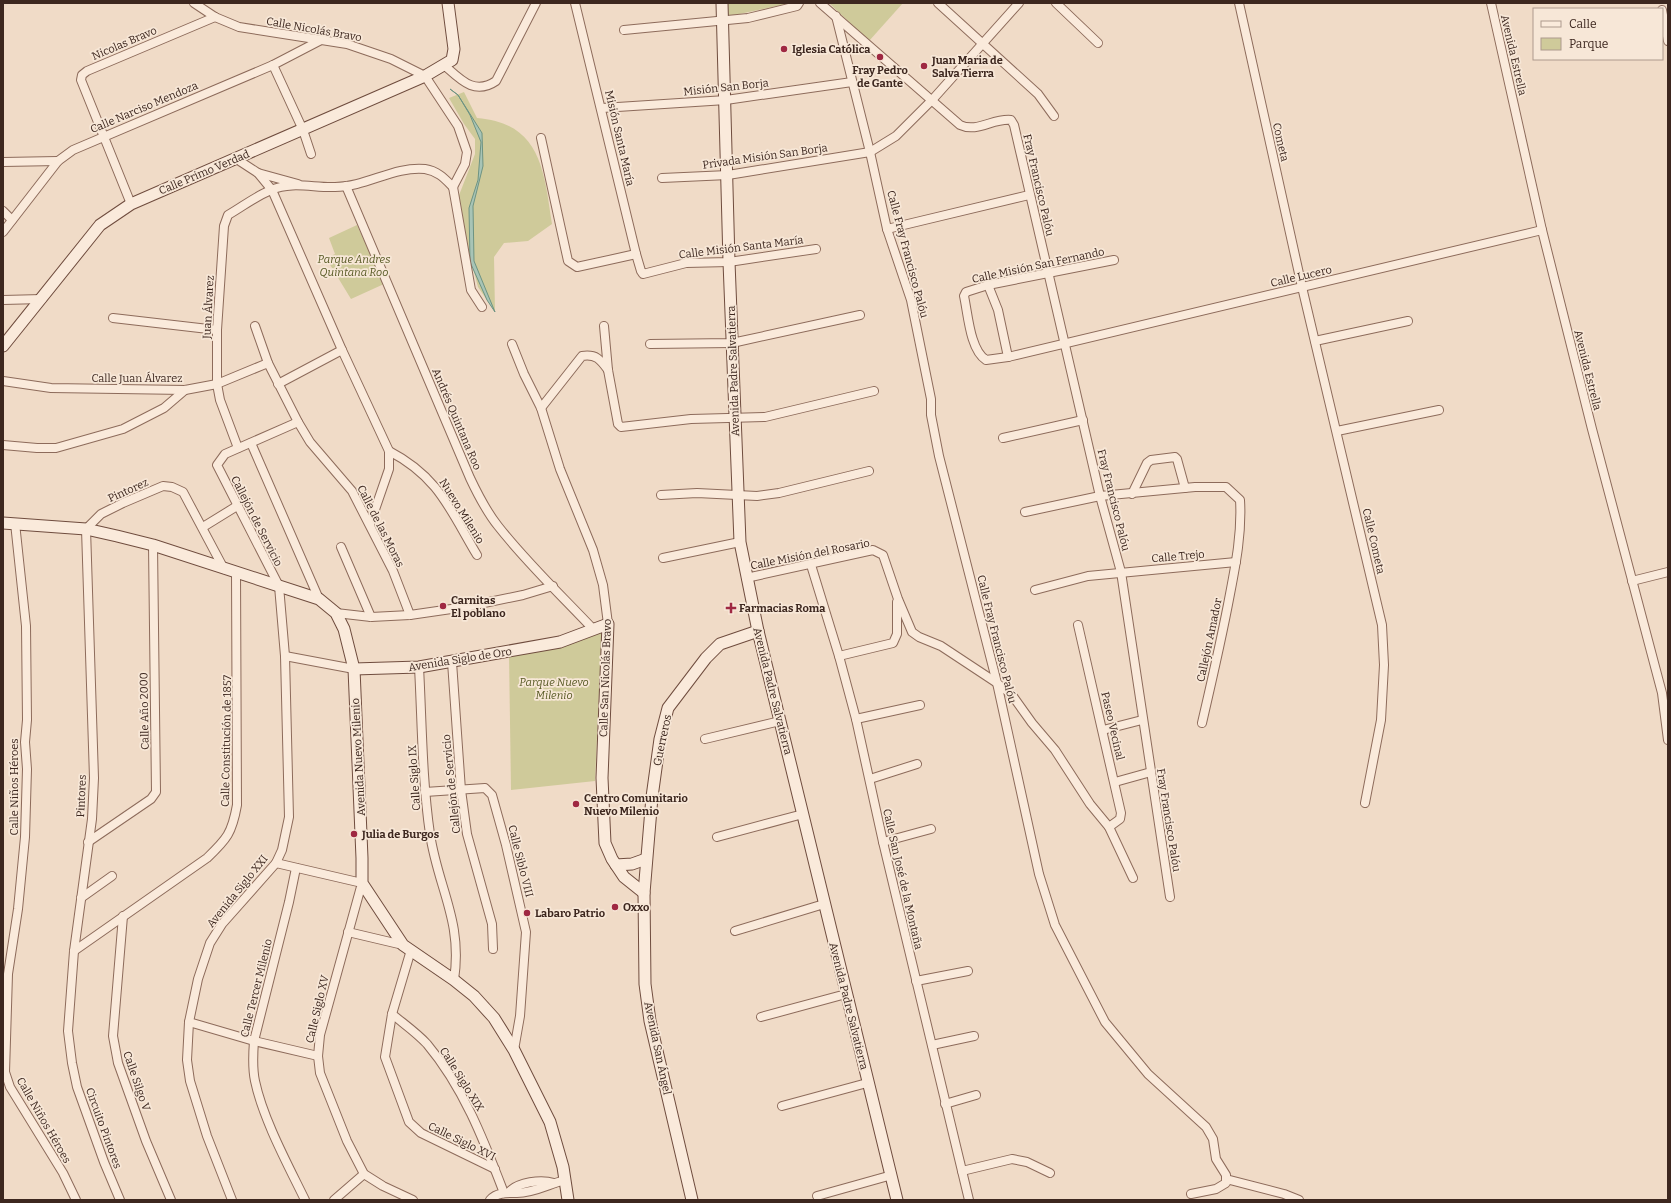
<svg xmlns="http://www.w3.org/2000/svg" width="1671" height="1203" font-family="Bitter,serif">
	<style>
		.green { fill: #cfca9a }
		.water { fill: #a8c4b6; stroke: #6e9382 }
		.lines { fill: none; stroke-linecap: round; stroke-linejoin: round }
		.street-casing { stroke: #8d6b5b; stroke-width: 10 }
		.secondary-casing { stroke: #6f4c3e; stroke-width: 13 }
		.street { stroke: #faeadb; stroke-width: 8 }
		.secondary { stroke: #faeadb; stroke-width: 11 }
		.poi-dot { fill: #9f2842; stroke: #f7e7d7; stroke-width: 1.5 }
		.labels { text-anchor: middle; stroke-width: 3.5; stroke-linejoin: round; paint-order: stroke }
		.street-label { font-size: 11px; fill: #3d271f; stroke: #f7e7d7 }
		.poi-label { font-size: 11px; font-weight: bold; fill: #3d271f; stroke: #f7e7d7; text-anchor: start }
		.park-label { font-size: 11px; font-style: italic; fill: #585a25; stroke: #f7e7d7 }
	</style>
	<rect width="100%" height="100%" fill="#f0dbc7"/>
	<g class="green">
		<polygon points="724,3 791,3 725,17"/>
		<polygon points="829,3 903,3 869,41"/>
		<path d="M 464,92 L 477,118 C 541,123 544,171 552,224 L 528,241 L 504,243 L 494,257 L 495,312 L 478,287 L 456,203 L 475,154 L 475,139 L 464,124 L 449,98 Z"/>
		<polygon points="357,225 384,284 351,299 326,258 335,254 329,238"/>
		<polygon points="602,625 595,781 511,790 509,654"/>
	</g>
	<polygon class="water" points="450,89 458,95 482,133 483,166 473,206 474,261 495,312 487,300 470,262 469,208 478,180 481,142 470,115 458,95"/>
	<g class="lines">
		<g class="street-casing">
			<g id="street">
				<polyline points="194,3 215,17 239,27 347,44 391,59 425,76 458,126 467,152 465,164 453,187"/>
				<polyline points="575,3 636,254 641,271 643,274 686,263 729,262 816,249"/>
				<path d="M 820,3 L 960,125 C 977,133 993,118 1011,120 L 1014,125 L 1100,496 L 1121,572 L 1170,897"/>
				<polyline points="938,3 1038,94 1054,116"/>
				<polyline points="1056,3 1098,43"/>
				<polyline points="1239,3 1302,287 1382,625 1384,665 1381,720 1365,803"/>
				<polyline points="1491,3 1542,230 1592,429 1662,693 1668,740"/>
				<polyline points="1662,10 1668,41"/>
				<polyline points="836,16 870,152 887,229 911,300 931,399 931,415 939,456 997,683 1039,874 1055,925 1105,1022 1148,1074 1206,1127 1213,1139 1216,1159 1226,1175 1226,1183 1216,1189 1191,1194"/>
				<polyline points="624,30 748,18 797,6 799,3"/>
				<polyline points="273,65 303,130 311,154"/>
				<path d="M 444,65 C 460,79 474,96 496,81 L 536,3"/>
				<polyline points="602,108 726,100 852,82"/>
				<polyline points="541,138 568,261 577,267 636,254"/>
				<polyline points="235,158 258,173 272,190 342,350 389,451 389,469 370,524"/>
				<polyline points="3,162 58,161"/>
				<polyline points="258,173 298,184"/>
				<polyline points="662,178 728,175 870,152 896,136 933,99 1019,3"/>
				<path d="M 346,186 L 470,478 C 478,495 486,511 498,526 C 527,563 562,596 594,630"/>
				<polyline points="453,187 471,290 482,307"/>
				<polyline points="131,204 81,80 82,75 87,71 215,17"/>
				<polyline points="3,211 12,220"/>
				<polyline points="887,229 1029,195"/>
				<polyline points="3,232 58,161 73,150 273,65 323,39"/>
				<path d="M 1114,260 L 988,285 L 966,292 L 964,296 C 968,314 970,350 986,360 L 1008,357 L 1542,230"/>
				<polyline points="988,285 998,310 1008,357"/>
				<polyline points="3,300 42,299"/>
				<polyline points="113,318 217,330"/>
				<polyline points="255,326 268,363 298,422 310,442 352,491 393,571 410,615"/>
				<polyline points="604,326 608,370 618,424 621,427 691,419 765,417 874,391"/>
				<polyline points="1315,341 1408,321"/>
				<polyline points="512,344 524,374 541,408 560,469 593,550 603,585 608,624"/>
				<polyline points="650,344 732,343 860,315"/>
				<polyline points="3,381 51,388 185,390 217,384 268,363"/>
				<polyline points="278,384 342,350"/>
				<path d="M 541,408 L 582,356 C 596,354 600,359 608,370"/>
				<polyline points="1337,431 1439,410"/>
				<polyline points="1003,438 1083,420"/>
				<polyline points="251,443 319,599"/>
				<polyline points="3,445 37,448 56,448 123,429 164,408 185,390"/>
				<path d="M 238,448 L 220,400 L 217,384 L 217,330 L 224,226 L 228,215 C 242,207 256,196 271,190 C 292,181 314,188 335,187 C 366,187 394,166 425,169 C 438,171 445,179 453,187"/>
				<path d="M 389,451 C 439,477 450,510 477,555"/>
				<polyline points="1132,494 1147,463 1151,460 1175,457 1177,459 1185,488"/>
				<polyline points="661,495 697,493 757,496 779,493 869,471"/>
				<path d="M 1025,512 L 1100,496 L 1195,487 L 1226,487 L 1240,500 C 1242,532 1236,563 1230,594 C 1222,637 1212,680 1202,723"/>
				<polyline points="15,523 26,626 27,720 25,742 27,769 25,837 18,909 8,974 5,1072 10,1087 63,1173 76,1200"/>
				<polyline points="203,527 237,506"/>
				<polyline points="341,547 371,617"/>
				<polyline points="663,558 740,542"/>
				<polyline points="811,565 839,656 856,719 883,842 969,1200"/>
				<polyline points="746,578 873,550 883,555 898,599 912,632 919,637 941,646 997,683 1012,695 1032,723 1055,750 1090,804 1109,827 1133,878"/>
				<polyline points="1632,581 1668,572"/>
				<polyline points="1035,590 1088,576 1236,562"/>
				<polyline points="336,613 371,617 410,615 465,607 523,595 553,586"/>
				<polyline points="1078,625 1121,813 1120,819 1109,827"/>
				<polyline points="285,656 354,669"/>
				<polyline points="839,656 893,643 897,634 897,602"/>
				<polyline points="452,662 461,790 467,834 492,924 493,949"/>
				<path d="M 419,667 C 422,722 422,779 430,834 C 438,888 463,921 454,980"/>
				<polyline points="856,719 920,705"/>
				<polyline points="1103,730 1142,720"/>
				<polyline points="705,739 780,721"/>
				<polyline points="870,779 917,764"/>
				<polyline points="1115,782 1151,772"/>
				<polyline points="425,792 485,788 492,795 506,845 526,932 520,1016 514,1050"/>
				<polyline points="717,837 803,814"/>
				<polyline points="88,842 151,799 156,792 153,545"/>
				<polyline points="883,842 931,829"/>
				<polyline points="276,863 362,883 320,1035 318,1056 320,1073 347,1141 364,1174 383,1186 413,1200"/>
				<path d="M 296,868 L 289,902 L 254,1041 C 253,1054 252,1067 255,1081 C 263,1119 288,1165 305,1200"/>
				<polyline points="81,898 112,876"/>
				<polyline points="123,916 113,1036 118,1063 146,1141 171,1200"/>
				<polyline points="735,931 824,904"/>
				<polyline points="348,932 403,945"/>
				<polyline points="411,950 392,1014 385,1057 409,1122 421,1133 495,1169"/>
				<path d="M 74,951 L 207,858 C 227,839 232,833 237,805 L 236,572"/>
				<polyline points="916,981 968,971"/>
				<path d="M 392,1014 C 404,1024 417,1033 427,1044 C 464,1088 484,1141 504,1193"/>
				<polyline points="761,1017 846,994"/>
				<polyline points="189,1022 254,1041 318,1056"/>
				<polyline points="932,1045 974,1036"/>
				<polyline points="945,1104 976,1095"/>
				<polyline points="782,1106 867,1083"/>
				<polyline points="962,1171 1012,1159 1027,1162 1050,1173"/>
				<polyline points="1226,1179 1284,1194 1299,1200"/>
				<path d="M 509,1192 C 518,1182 541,1179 554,1183"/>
				<polyline points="817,1196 892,1175"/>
				<polyline points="120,1200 104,1162 77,1087 72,1063 68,1031 74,951 92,819 94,778 86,529 101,514 123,503 163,486 172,487 183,492 224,569"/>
				<polyline points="232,1200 207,1136 190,1081 187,1060 189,1022 198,979 210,943 222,924 276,863 282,850 289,817 285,656 279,586 217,465 225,454 298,422"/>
				<polyline points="334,1200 364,1174"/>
				<path d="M 490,1200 C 497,1192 508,1193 517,1193 C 534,1193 549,1184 565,1180"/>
			</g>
		</g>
		<g class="secondary-casing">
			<g id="secondary">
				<polyline points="722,3 729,262 740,542 758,631 897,1200"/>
				<polyline points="3,346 100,225 131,204 425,76 452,60 454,49 448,3"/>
				<polyline points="3,523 86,529 117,536 153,545 319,599 336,613 344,629 354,669 362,858 362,883 403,945 454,980 474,996 494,1018 514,1050 550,1122 563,1167 568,1200"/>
				<polyline points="354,669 419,667 560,642 608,624 602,778 605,843 612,859 624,877 644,893"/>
				<polyline points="616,865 632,864 646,859"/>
				<polyline points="692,1200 650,1021 645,984 644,893 652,797 660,739 668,708 706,658 720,644 758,631"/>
			</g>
		</g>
		<use href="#street" class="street"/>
		<use href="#secondary" class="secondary"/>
	</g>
	<g class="poi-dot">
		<circle cx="784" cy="49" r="4"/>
		<circle cx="880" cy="57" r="4"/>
		<circle cx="924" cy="66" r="4"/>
		<circle cx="443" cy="606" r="4"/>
		<path d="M729 602h4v4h4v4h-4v4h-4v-4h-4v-4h4z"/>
		<circle cx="576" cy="804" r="4"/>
		<circle cx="354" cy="834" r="4"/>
		<circle cx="615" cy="907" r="4"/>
		<circle cx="527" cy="913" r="4"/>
	</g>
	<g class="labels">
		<g class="street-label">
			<text transform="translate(314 29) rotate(10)" y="4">Calle Nicolás Bravo</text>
			<text transform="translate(124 43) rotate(-23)" y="4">Nicolas Bravo</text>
			<text transform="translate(1514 55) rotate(77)" y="4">Avenida Estrella</text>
			<text transform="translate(726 87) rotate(-6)" y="4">Misión San Borja</text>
			<text transform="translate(144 107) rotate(-23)" y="4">Calle Narciso Mendoza</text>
			<text transform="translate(620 138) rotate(77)" y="4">Misión Santa María</text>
			<text transform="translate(1281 142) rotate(77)" y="4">Cometa</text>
			<text transform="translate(765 156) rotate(-8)" y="4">Privada Misión San Borja</text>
			<text transform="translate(204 172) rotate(-23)" y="4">Calle Primo Verdad</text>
			<text transform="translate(1039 185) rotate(77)" y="4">Fray Francisco Palóu</text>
			<text transform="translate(741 247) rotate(-7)" y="4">Calle Misión Santa María</text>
			<text transform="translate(908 254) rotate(75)" y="4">Calle Fray Francisco Palóu</text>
			<text transform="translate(1038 265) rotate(-12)" y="4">Calle Misión San Fernando</text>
			<text transform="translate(1301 276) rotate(-13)" y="4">Calle Lucero</text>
			<text transform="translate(208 307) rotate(-87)" y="4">Juan Álvarez</text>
			<text transform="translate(1588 370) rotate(76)" y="4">Avenida Estrella</text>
			<text transform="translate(733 371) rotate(-92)" y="4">Avenida Padre Salvatierra</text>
			<text x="137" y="382">Calle Juan Álvarez</text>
			<text transform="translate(457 419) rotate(67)" y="4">Andrés Quintana Roo</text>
			<text transform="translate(128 490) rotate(-24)" y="4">Pintorez</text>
			<text transform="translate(1114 500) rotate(76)" y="4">Fray Francisco Palóu</text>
			<text transform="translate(462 511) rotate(58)" y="4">Nuevo Milenio</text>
			<text transform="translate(257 521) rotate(63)" y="4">Callejón de Servicio</text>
			<text transform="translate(381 526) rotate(63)" y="4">Calle de las Moras</text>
			<text transform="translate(1374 541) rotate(77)" y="4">Calle Cometa</text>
			<text transform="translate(810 554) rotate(-11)" y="4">Calle Misión del Rosario</text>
			<text transform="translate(1178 556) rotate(-5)" y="4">Calle Trejo</text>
			<text transform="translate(997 639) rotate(76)" y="4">Calle Fray Francisco Palóu</text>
			<text transform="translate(1209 640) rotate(-78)" y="4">Callejón Amador</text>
			<text transform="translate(460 659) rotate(-9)" y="4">Avenida Siglo de Oro</text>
			<text transform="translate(605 678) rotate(-88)" y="4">Calle San Nicolás Bravo</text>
			<text transform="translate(773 691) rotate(76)" y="4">Avenida Padre Salvatierra</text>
			<text transform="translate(144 711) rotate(-91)" y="4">Calle Año 2000</text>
			<text transform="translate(1113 726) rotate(77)" y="4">Paseo Vecinal</text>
			<text transform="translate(662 740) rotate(-78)" y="4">Guerreros</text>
			<text transform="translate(226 741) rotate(-89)" y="4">Calle Constitución de 1857</text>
			<text transform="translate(358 757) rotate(-93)" y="4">Avenida Nuevo Milenio</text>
			<text transform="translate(414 778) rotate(-94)" y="4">Calle Siglo IX</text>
			<text transform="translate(451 784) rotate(-96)" y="4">Callejón de Servicio</text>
			<text transform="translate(14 787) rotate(-90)" y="4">Calle Niños Héroes</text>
			<text transform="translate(81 796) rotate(-87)" y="4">Pintores</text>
			<text transform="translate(1169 820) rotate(81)" y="4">Fray Francisco Palóu</text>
			<text transform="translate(521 861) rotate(76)" y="4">Calle Siblo VIII</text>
			<text transform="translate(903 879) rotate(77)" y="4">Calle San José de la Montaña</text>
			<text transform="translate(237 891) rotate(-51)" y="4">Avenida Siglo XXI</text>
			<text transform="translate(256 988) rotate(-76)" y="4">Calle Tercer Milenio</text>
			<text transform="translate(849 1006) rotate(76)" y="4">Avenida Padre Salvatierra</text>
			<text transform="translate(317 1009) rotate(-77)" y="4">Calle Siglo XV</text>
			<text transform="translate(658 1048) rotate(78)" y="4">Avenida San Ángel</text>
			<text transform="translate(462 1079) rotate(58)" y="4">Calle Siglo XIX</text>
			<text transform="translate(137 1081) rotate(71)" y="4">Calle Silgo V</text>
			<text transform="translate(44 1120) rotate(60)" y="4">Calle Niños Héroes</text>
			<text transform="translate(104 1128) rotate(70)" y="4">Circuito Pintores</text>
			<text transform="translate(462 1141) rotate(26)" y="4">Calle Siglo XVI</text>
		</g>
		<g class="poi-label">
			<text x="792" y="53">Iglesia Católica</text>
			<text x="932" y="64">Juan Maria de<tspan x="932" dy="13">Salva Tierra</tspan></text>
			<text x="880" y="74" text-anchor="middle">Fray Pedro<tspan x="880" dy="13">de Gante</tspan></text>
			<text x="451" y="604">Carnitas<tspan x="451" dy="13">El poblano</tspan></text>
			<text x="739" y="612">Farmacias Roma</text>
			<text x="584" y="802">Centro Comunitario<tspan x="584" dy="13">Nuevo Milenio</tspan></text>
			<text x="362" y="838">Julia de Burgos</text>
			<text x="623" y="911">Oxxo</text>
			<text x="535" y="917">Labaro Patrio</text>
		</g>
		<g class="park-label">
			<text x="354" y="263">Parque Andres<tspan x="354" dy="13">Quintana Roo</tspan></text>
			<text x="554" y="686">Parque Nuevo<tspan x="554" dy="13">Milenio</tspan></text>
		</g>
	</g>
	<rect width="1671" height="1203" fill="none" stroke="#3d271f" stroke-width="8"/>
	<rect x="1533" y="8" width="130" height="52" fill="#f7e7d7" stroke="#ad9a8d"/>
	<rect x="1541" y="21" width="20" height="6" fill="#faeadb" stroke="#ad9a8d"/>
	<text x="1569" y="28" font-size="12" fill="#3d271f">Calle</text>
	<rect x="1541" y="38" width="20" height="12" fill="#cfca9a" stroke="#ad9a8d"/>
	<text x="1569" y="48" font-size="12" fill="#3d271f">Parque</text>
</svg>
